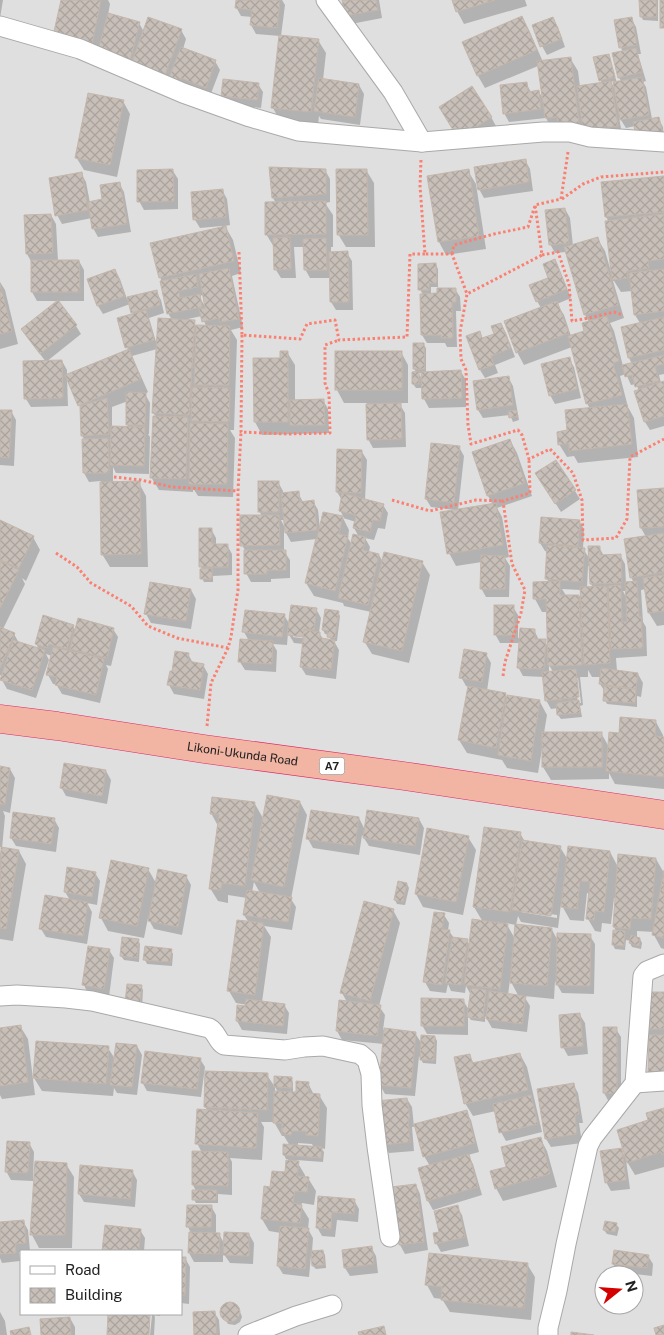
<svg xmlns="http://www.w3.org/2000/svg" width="664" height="1335" font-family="'Public Sans',sans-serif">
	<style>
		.residential { fill: #e0dfdf; fill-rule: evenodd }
		.shadow { fill: #0003; fill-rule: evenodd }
		.building { fill: url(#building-cross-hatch); stroke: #c4b6ab }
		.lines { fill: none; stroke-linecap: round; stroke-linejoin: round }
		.minor-casing { stroke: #a9a9a9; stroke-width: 21 }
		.trunk-casing { stroke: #dc2a67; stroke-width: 29 }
		.path { stroke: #fa8072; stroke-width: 3; stroke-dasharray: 2.5 2.5; stroke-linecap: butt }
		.minor { stroke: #fff; stroke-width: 19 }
		.trunk { stroke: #f2b4a3; stroke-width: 28 }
		.labels { text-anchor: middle; stroke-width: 4.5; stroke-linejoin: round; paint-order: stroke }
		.shield { fill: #fff; stroke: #646464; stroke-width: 1 }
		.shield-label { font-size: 11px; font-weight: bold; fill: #222 }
		.street-label { font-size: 12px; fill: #222; stroke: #fff }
	</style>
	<defs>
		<pattern id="building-cross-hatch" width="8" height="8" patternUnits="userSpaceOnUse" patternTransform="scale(1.25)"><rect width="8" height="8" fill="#c7bfb8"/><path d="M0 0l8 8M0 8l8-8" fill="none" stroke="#aba49e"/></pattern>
	</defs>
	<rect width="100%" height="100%" fill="#f2efe9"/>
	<path class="residential" d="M 0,0 L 664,0 L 664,1335 L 0,1335 ZM 21,1251 L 181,1251 L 181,1314 L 21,1314 ZM 604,1275 L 634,1275 L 634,1305 L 604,1305 Z"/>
	<g class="shadow">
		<polygon points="0,0 3,0 0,18"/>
		<polygon points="62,0 108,0 110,4 108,15 139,23 144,32 181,30 186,39 183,49 215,61 220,70 210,96 99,57"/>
		<polygon points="237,0 282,0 285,5 281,36 318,40 326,53 323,80 359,85 364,94 360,125 321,119 319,116 318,125 280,121 273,108 280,36 256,34 251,25 252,17 241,16 236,7"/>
		<polygon points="343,0 379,0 382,18 351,24"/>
		<polygon points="454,0 525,0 527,6 464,24 457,11"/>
		<polygon points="641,0 658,0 658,21 643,20 641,16"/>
		<path d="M 522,17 L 529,30 L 543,62 L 570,58 L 578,71 L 580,87 L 602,83 L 600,80 L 608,55 L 610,59 L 617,83 L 622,82 L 619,78 L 614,54 L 623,52 L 621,48 L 616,21 L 631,18 L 636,27 L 641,54 L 638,54 L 646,81 L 643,82 L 646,87 L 652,119 L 658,118 L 663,127 L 664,143 L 635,126 L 626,128 L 619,117 L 622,134 L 553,131 L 546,118 L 509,122 L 504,113 L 526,83 L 531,92 L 539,92 L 544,100 L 538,66 L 485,88 L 478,76 ZM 614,81 L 616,91 L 611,82 Z"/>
		<polygon points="553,19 558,27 565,47 547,55 542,46"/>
		<polygon points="258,84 263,92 261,108 227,104 222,95"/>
		<polygon points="123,101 130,114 117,177 84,170 76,157"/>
		<polygon points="440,107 491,117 496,126 464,146"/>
		<polygon points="525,160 530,169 533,191 484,198 479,189"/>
		<polygon points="325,170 330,179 330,202 325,203 333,215 333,247 331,247 331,253 347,253 352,261 353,310 336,310 331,302 330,278 310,278 305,269 305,247 294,247 296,278 281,278 276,270 274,247 266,234 276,203 273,198"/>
		<polygon points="366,170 374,183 375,247 346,247 338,234"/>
		<polygon points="173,171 178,179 178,209 144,210 139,201"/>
		<polygon points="468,171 476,184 486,249 446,255 439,242"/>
		<polygon points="81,173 86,182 90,203 104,201 119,183 124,192 131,232 98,237 93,228 92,218 62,224 57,215"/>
		<path d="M 664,178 L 664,374 L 659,375 L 661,383 L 664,382 L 664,426 L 650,430 L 645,422 L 639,391 L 636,384 L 631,385 L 626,374 L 620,376 L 628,407 L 634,418 L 638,457 L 578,463 L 574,456 L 567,457 L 559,444 L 569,432 L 590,409 L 587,403 L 572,347 L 524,365 L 517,352 L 541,308 L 537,301 L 550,278 L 554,260 L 559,269 L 571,298 L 557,304 L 564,315 L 571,336 L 586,332 L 589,322 L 585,315 L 566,252 L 555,253 L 550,244 L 565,209 L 570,218 L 573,246 L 597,238 L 605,251 L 612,275 L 609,222 L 606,217 ZM 613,281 L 614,281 L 621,292 L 632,291 L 635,315 L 640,323 L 622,328 L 629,358 L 632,364 L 623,366 L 614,331 L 610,323 L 624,318 Z"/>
		<path d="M 222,190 L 227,199 L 230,225 L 225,226 L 233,240 L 241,273 L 232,276 L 243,327 L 231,330 L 237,340 L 234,430 L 230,430 L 235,438 L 233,497 L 198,496 L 193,488 L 193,492 L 159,490 L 151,477 L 156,417 L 153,413 L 157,349 L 132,356 L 148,392 L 145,394 L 150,403 L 149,434 L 148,434 L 150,437 L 149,474 L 116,473 L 113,467 L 113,483 L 139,483 L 146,496 L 148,567 L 110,567 L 102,554 L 101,481 L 89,482 L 84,473 L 85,440 L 82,436 L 82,410 L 67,377 L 68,406 L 31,407 L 26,399 L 46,362 L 28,338 L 58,302 L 76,326 L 81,334 L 46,362 L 62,361 L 67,370 L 67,376 L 128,350 L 118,319 L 134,315 L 130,304 L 103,314 L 98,306 L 115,270 L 120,279 L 127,299 L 156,291 L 161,300 L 164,313 L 149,318 L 157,345 L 172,320 L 168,313 L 161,280 L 152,244 L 222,228 L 222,226 L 200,228 L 195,220 ZM 204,295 L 206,308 L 199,296 ZM 202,316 L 206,326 L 196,326 L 194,322 L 183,320 ZM 128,401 L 127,424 L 129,428 L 112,427 L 112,407 Z"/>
		<polygon points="51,215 56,224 58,261 79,261 84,270 84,301 37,301 32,292 32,263 27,254"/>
		<polygon points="436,265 438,269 438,287 431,287 431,295 455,289 460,297 461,311 456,311 457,347 447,347 445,343 427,343 422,335 423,295 420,289"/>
		<polygon points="0,282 5,290 18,344 0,349"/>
		<polygon points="501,324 506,333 515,357 495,365 498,373 485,378 480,370 479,332 483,339 496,334"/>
		<path d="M 423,344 L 426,348 L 426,373 L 461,372 L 466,380 L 466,407 L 429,408 L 424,399 L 423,382 L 421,382 L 421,388 L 416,388 L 413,384 L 417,373 L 414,369 ZM 418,373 L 423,373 L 423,380 Z"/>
		<polygon points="287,352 295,365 295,401 323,400 328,409 329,433 262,435 255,422 281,359"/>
		<polygon points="401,352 408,365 408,403 399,403 405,413 406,447 373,448 368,439 367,403 344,403 337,390"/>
		<polygon points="569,359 574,367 581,398 555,404 550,395"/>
		<polygon points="508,377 513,386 519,420 513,422 510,415 483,418 478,410 474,382"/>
		<polygon points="0,411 11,411 16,420 14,466 0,465"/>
		<polygon points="510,440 517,453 532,496 497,508 502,517 509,557 505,558 510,566 509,597 486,597 481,588 482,562 456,566 449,553 455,510 431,507 426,499 459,447 464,456 458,511 493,505 488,496 473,453"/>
		<path d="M 362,452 L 367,460 L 365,500 L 383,505 L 388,513 L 385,529 L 378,528 L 374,540 L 365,538 L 370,547 L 369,552 L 379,555 L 383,562 L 422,562 L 430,575 L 409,663 L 372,654 L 364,641 L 371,612 L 344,606 L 343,603 L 314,596 L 306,583 L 316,539 L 291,542 L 286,533 L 285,520 L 281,520 L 284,526 L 284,551 L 290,560 L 290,578 L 271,579 L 271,582 L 251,582 L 246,573 L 246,552 L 242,545 L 262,516 L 259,511 L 278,482 L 283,491 L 283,494 L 298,493 L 303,502 L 313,501 L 318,510 L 320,529 L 324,514 L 344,518 L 340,510 L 342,500 L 337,492 ZM 343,518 L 356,522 L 354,528 L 359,537 L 352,545 L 348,538 L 349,530 Z"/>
		<polygon points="542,482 575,491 580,499 561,512"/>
		<path d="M 664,489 L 664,625 L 657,626 L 649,613 L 646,589 L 641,590 L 643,622 L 646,627 L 647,656 L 616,658 L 617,671 L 638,674 L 643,683 L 641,697 L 637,696 L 637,707 L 607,704 L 605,700 L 605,692 L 600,684 L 601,677 L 592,677 L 588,670 L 588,677 L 580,677 L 583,705 L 580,706 L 582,717 L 561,719 L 558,715 L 558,708 L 551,709 L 546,700 L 544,677 L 523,676 L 518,667 L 520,643 L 500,643 L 495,634 L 513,607 L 518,615 L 518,638 L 520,638 L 534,630 L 539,640 L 545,641 L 548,647 L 547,612 L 542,612 L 535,599 L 534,583 L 549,583 L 547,579 L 548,552 L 545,551 L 540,543 L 579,521 L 584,529 L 583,549 L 590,559 L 599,547 L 604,556 L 620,555 L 625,564 L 626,583 L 634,583 L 631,577 L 646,537 L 641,528 ZM 588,566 L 590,566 L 591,584 L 593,588 L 587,588 ZM 562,589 L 581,590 L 581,596 L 567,597 ZM 623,591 L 627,591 L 627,599 ZM 549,665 L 552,670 L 553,672 L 549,673 ZM 575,678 L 578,678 L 581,703 L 578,703 Z"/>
		<polygon points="0,522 33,537 40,550 26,581 22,578 25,584 3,629 14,634 19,643 39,649 36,644 73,626 76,631 113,629 118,637 111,666 106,665 108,669 100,703 62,694 56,684 53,684 48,675 52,656 46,654 49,660 36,698 7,689 2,680 3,677 0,675"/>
		<polygon points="211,529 216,538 216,545 227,545 232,554 232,575 213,576 213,582 204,582 202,578 202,570 201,567"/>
		<polygon points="191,590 196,599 191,629 151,623 146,614"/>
		<path d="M 316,609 L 321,618 L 319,633 L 324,640 L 331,641 L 329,635 L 325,634 L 323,630 L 338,612 L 340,616 L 337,641 L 334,641 L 339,650 L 336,679 L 306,675 L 301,667 L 304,644 L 294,643 L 288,633 L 287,645 L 273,644 L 277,651 L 276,672 L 245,670 L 240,662 L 249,641 L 244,632 L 284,615 L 290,625 ZM 293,634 L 310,636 L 310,639 L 293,637 Z"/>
		<polygon points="188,654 193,663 203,665 208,674 204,699 174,694 169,685"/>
		<polygon points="486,654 491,663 487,691 505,694 508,699 540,702 547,715 544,733 601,733 609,747 620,734 656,722 663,735 663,738 664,738 664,789 615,784 609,773 609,779 551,780 543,767 543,749 542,749 538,773 507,768 502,760 467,753 459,740 469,687 466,686 461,677"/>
		<polygon points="0,767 10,769 15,778 10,813 3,811 5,816 2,849 19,851 26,864 13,941 0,939 0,854 2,847 0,847"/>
		<polygon points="106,771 111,780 107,804 66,796 61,787"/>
		<path d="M 300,802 L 307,815 L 291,899 L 296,907 L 292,930 L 264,926 L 271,937 L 262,1002 L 284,1005 L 289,1013 L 287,1034 L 242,1030 L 237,1021 L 246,1008 L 247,1005 L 236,1003 L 229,991 L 249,923 L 244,915 L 247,898 L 228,895 L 228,903 L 218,901 L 210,888 L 218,826 L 211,813 L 255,804 L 264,820 ZM 254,882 L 260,893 L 252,892 Z"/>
		<polygon points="359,818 365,830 419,819 424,828 420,855 369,846 362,835 359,855 313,848 308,839"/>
		<polygon points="54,819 59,828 56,852 16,846 11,838"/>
		<path d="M 520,833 L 525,842 L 560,847 L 568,860 L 610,852 L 618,867 L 656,859 L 664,873 L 664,949 L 661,948 L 654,935 L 654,932 L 637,931 L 637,938 L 640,939 L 642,943 L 641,949 L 632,947 L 630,943 L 631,941 L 626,940 L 625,950 L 615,949 L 613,945 L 616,931 L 614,927 L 616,898 L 614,898 L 611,924 L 602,923 L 601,932 L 595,931 L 588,919 L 590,894 L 587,893 L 584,921 L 570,920 L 561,904 L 558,928 L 521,922 L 518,916 L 516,925 L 506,923 L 515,939 L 551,928 L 558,941 L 590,936 L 595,944 L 594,994 L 562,993 L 555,981 L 554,999 L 524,996 L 530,1006 L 527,1032 L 492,1028 L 485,1016 L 485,1022 L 471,1020 L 468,1016 L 468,1035 L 427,1034 L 422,1025 L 463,1000 L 469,1010 L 471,995 L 466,986 L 465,993 L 451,991 L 448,984 L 446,993 L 430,991 L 425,982 L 444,915 L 449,923 L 448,931 L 449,931 L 454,938 L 467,940 L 470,946 L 483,922 L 474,907 ZM 521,910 L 557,915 L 557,918 L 521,912 ZM 510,980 L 519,997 L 508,995 Z"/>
		<polygon points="468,837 476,850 463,915 423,907 416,894"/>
		<polygon points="148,869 156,883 186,876 191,885 182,935 154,929 148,918 144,938 108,931 101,918"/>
		<polygon points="95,873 100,881 97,905 87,903 92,912 87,944 46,937 41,929 70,900 65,892"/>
		<polygon points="407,884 409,888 405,905 397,904 395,900"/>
		<polygon points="393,910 400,923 379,1006 385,1015 383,1030 415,1033 422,1044 435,1037 437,1041 436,1064 423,1063 419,1056 415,1096 385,1094 380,1085 384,1044 342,1040 337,1031 341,1002 347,1002 342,993"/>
		<polygon points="138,940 140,944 139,962 124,960 121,956"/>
		<polygon points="109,950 114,958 109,997 88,994 84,985"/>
		<polygon points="171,950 173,954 172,966 147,964 145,960"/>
		<polygon points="128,985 141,986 143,990 142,1007"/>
		<polygon points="664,993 664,1086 650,1037 646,1029"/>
		<polygon points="580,1015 585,1023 588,1054 568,1056 563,1047"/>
		<polygon points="20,1026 28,1039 35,1095 2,1099 0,1095 0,1029"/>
		<polygon points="616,1029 621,1037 621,1102 609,1102 604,1093"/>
		<polygon points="137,1046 142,1055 137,1095 117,1093 114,1088 113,1096 42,1091 34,1078 108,1048 115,1059"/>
		<polygon points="520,1054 527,1067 542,1132 506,1141 501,1132 496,1111 473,1116 465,1103 470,1056 474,1064"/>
		<polygon points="200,1059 205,1067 201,1097 147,1091 142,1082"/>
		<path d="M 267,1075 L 275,1087 L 275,1092 L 278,1092 L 275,1087 L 291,1079 L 293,1083 L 293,1093 L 297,1093 L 308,1083 L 314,1095 L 319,1095 L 327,1108 L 325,1149 L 321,1148 L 324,1152 L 323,1162 L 296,1160 L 305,1175 L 305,1178 L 308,1178 L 316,1191 L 314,1205 L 302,1203 L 301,1206 L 309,1219 L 308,1229 L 313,1238 L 312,1252 L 323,1251 L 325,1255 L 326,1268 L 316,1269 L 313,1266 L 313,1256 L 311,1256 L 309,1277 L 283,1274 L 278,1266 L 281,1233 L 269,1231 L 262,1219 L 272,1188 L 286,1173 L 288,1159 L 286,1159 L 284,1155 L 284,1146 L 290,1146 L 284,1136 L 282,1136 L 274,1122 L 261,1122 L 264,1127 L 262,1160 L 230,1158 L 232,1162 L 232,1195 L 218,1194 L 218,1203 L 196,1203 L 194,1199 L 196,1191 L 193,1185 L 193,1153 L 202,1153 L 197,1143 L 208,1111 L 205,1107 ZM 298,1143 L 312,1144 L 314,1148 L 298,1147 Z"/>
		<polygon points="573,1084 578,1093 583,1123 579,1123 582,1143 551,1147 546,1139 538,1090"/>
		<polygon points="407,1099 412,1107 414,1127 412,1127 414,1151 389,1153 384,1145"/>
		<polygon points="664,1109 664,1167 635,1175 626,1160 630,1189 611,1191 606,1182 621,1150 625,1156 626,1155 650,1121"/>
		<polygon points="466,1112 471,1120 479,1152 468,1155 473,1164 482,1195 433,1210 428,1201 419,1169 430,1166 424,1156"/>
		<polygon points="540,1138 547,1151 557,1187 503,1201 496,1188 508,1167"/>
		<polygon points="29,1143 34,1152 33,1181 11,1180 6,1171"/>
		<polygon points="36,1162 66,1164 74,1177 72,1248 39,1248 32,1235"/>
		<polygon points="132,1171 137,1180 135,1207 84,1202 79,1194"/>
		<polygon points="416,1185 420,1194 428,1250 405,1254 400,1245 392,1188"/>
		<polygon points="319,1197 354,1200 359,1209 358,1222 337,1220 335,1237 322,1236 317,1227"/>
		<polygon points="211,1206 216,1215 216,1234 219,1234 225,1245 249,1234 254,1243 253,1264 230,1263 223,1253 223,1262 194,1262 189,1253 191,1233 188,1227"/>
		<polygon points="457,1207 462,1215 469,1246 441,1252 436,1243 441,1233"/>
		<polygon points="23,1221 28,1230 30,1251 19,1252 20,1261 2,1263 0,1258 0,1223"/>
		<polygon points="616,1224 619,1228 617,1236 607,1234 604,1230"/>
		<polygon points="106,1227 140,1230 145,1238 144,1251 104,1251"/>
		<polygon points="371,1247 376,1256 378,1273 350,1276 345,1268"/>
		<polygon points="648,1256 653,1264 652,1276 618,1272 613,1264"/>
		<polygon points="181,1258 185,1258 190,1267 189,1304 181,1303"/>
		<polygon points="527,1264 535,1277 531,1320 450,1312 442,1299 434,1298 427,1285"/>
		<polygon points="229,1304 235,1305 241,1314 242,1317 240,1322 235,1325 228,1324 222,1314 224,1306"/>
		<polygon points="0,1312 5,1321 7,1335 0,1335"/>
		<polygon points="214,1312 219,1320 220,1335 196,1335"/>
		<polygon points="110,1314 160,1314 160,1316 154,1315 155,1317 154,1335 150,1335 152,1315 149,1315 148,1335 108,1335"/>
		<polygon points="70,1318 75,1327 75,1335 43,1335"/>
	</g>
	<g class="building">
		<polygon points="61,0 101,0 92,44 53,36"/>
		<polygon points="236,0 280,0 277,28 250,25 252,10 235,8"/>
		<polygon points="342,0 376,0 378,10 345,16"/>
		<polygon points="452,0 495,0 456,12"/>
		<polygon points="639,0 656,0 657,17 640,17"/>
		<rect x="660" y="0" width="4" height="28"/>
		<polygon points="108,13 140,22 130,60 98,51"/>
		<polygon points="522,16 537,50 477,76 462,42"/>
		<polygon points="148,17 182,29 165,75 132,62"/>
		<polygon points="553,17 562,39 540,47 532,25"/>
		<polygon points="632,17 637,45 619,48 614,20"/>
		<polygon points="279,35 319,39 311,112 271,108"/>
		<polygon points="181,47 216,60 206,88 181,78 178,84 167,83"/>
		<polygon points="636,48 642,72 618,78 612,53"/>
		<polygon points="609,54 615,77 599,81 593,57"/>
		<polygon points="571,57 579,123 558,126 557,117 545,118 537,61"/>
		<polygon points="642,77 649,115 620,120 613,82"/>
		<polygon points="319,78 359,84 355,117 314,111"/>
		<polygon points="223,79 259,83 257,100 221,96"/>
		<polygon points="611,81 618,126 583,130 577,86"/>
		<polygon points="527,82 528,92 539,90 541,109 503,114 500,85"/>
		<polygon points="472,86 492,117 458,138 439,107"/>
		<polygon points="88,93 124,100 110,165 75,158"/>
		<polygon points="659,117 663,134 637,139 633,122"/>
		<polygon points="526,159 529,182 478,190 474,167"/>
		<polygon points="269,167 326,169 326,194 272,198"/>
		<polygon points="173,169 174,201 137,202 137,170"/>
		<polygon points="336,169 367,169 368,235 337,235"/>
		<polygon points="469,169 479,236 438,242 427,176"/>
		<polygon points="82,172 88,210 55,216 49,178"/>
		<polygon points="664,176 664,212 605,217 601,182"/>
		<polygon points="120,182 127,224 92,229 88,202 102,199 100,185"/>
		<polygon points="223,189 226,217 193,220 191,192"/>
		<polygon points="326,201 326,234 265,235 265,202"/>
		<polygon points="565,208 569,243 549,245 545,210"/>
		<polygon points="51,214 53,253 26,254 24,215"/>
		<polygon points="664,214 664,259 648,261 649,268 627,271 628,278 612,280 605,221"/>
		<polygon points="226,226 234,261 159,278 150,243"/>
		<polygon points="290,237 291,269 274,270 273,238"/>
		<polygon points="598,237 618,305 584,315 564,247"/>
		<polygon points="326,238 327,270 304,270 303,239"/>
		<polygon points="348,251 349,302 330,302 329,252"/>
		<polygon points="555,259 567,289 536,302 529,285 548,278 543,264"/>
		<polygon points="31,260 79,260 80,292 31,292"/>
		<polygon points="436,263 437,283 429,283 429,290 418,290 418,264"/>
		<polygon points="229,268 239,319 220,322 219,318 202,322 199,309 205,308 199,274"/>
		<polygon points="115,269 125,296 97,306 87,279"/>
		<polygon points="664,269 664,311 634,315 629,273"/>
		<polygon points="196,274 198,287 179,291 180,298 200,294 202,307 167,314 160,281"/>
		<polygon points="0,284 12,331 0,334"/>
		<polygon points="437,288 456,288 456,302 452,302 453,338 441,338 441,335 421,335 420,294 437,293"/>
		<polygon points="157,290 160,305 131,313 127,297"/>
		<polygon points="58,300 77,325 40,354 21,329"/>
		<polygon points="557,301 569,333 516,353 504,321"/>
		<polygon points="146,310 154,340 125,348 117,318"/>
		<polygon points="607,316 619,361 613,363 622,395 586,404 568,336 584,331 582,323"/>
		<polygon points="664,317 664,350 628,358 621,327"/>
		<polygon points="158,318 195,320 189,415 152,413"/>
		<polygon points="501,323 511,348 491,356 494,365 479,370 466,336 480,331 482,338 494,334 491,326"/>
		<polygon points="196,325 230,326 229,385 194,385"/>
		<polygon points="413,343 424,343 425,369 413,369"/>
		<polygon points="129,349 141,379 78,406 65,375"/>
		<polygon points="280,351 288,351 288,422 254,422 253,358 280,358"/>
		<rect x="335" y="351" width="67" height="39"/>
		<polygon points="664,355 664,364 655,366 659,381 635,387 632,375 625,377 622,365"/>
		<polygon points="570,357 577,389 549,396 541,364"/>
		<polygon points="62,360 63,398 24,399 23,361"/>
		<polygon points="461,370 462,398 422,399 421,372"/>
		<polygon points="419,371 419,384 412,384 412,372"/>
		<polygon points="509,376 513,405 477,410 473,381"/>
		<polygon points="664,381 664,416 644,422 634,391"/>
		<polygon points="192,387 230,388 229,422 191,421"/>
		<polygon points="126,392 146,393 145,425 126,425"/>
		<polygon points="107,398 109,434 81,436 80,406"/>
		<polygon points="324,399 325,425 290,425 290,400"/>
		<polygon points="401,403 402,439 367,440 366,404"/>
		<polygon points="627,404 632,444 569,451 569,443 558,445 557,432 567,430 565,410"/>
		<polygon points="0,410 12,410 9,458 0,457"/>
		<polygon points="516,410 518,416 509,418 508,411"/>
		<polygon points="153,416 188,417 186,479 150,478"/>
		<polygon points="190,423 228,424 227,484 189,484"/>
		<polygon points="111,426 145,427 144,466 110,465"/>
		<polygon points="108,438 109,473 83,473 82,439"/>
		<polygon points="510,439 525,483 487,496 472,452"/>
		<polygon points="431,443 460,446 454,503 425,499"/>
		<polygon points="337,449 362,450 361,493 336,492"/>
		<polygon points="556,460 576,490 555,504 535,473"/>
		<polygon points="140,481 141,554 101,555 100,482"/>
		<rect x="258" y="481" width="21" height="31"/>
		<polygon points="664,488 664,527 640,528 637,490"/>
		<polygon points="299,491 300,502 314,500 317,530 285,533 281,493"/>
		<polygon points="342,493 384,504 380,521 373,520 370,532 353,528 356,515 339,511"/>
		<polygon points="496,503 503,545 447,554 440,512"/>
		<polygon points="323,512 343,516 339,534 348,536 335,591 305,583 316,538 317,538"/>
		<polygon points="240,515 279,515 280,545 240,546"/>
		<polygon points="541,517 580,520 578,546 539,543"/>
		<polygon points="0,520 34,536 19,568 0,560"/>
		<polygon points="199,528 212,528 212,544 228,544 228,567 199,567"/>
		<polygon points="664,533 664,572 630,578 624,539"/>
		<polygon points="353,534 366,537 363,550 379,554 368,605 338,598"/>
		<polygon points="547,545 585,548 582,582 545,579"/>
		<polygon points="588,546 600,546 600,555 621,554 622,583 590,584"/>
		<polygon points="244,550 286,550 286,570 267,570 267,574 244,574"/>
		<polygon points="384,552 423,561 402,651 363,642"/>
		<polygon points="481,555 505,556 505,589 480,589"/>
		<polygon points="0,561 19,570 0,608"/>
		<polygon points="212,568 212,579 200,579 200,569"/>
		<polygon points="664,575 664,611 648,613 643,578"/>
		<polygon points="560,581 560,595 579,595 582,665 548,666 546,599 533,599 533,582"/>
		<polygon points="637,581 639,617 641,617 643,648 611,649 608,586 621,585 622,622 627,622 625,582"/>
		<polygon points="150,582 191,589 186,621 144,614"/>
		<polygon points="607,586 610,663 584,665 580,587"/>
		<polygon points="291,605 317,608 314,630 304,629 303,637 287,635"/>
		<rect x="494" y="605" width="20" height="30"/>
		<polygon points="325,609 339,611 335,638 327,637 328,631 322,630"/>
		<polygon points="245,610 285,614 282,637 242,632"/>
		<polygon points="43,615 74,625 67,649 49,644 47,648 35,644"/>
		<polygon points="78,618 114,628 107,658 70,649"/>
		<polygon points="0,627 15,633 0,668"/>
		<polygon points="520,628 535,629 535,639 546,639 544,669 517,668"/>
		<polygon points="304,630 320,632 320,638 335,640 331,670 300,667"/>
		<polygon points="240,639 273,641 272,664 238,662"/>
		<polygon points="13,640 45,650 32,690 0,680"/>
		<polygon points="53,647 104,659 96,695 55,685 57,677 46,675"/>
		<polygon points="464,649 487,653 482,682 459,678"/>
		<polygon points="175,651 189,653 188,661 204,664 200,690 167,685 170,671 172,671"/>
		<polygon points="601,668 638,673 636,689 599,684"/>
		<polygon points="576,669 579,697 545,701 542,672"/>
		<polygon points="468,686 506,693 496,748 458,740"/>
		<polygon points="604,686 636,689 635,703 603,701"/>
		<polygon points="507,695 540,700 531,761 498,755"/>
		<polygon points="579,700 580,713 557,715 556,703"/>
		<polygon points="620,717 656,720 655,736 664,737 664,777 606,771 609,732 619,733"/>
		<rect x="542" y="732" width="60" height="35"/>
		<polygon points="64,763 106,770 102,796 60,788"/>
		<polygon points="0,766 10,768 5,804 0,804"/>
		<polygon points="267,795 300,801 284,887 251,880"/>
		<polygon points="212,797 255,802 245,886 222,883 221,890 209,889 219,814 210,814"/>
		<polygon points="311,810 359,817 355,846 306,839"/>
		<polygon points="367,810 419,818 415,846 363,838"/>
		<polygon points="13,812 55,818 51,844 10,838"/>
		<polygon points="484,827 521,832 510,912 473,907"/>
		<polygon points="427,828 469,836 456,902 415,894"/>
		<polygon points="522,840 561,846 551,916 512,910"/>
		<polygon points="568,846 610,851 604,912 595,911 594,920 586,919 590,882 580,881 577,909 561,907"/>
		<polygon points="1,847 19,850 6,929 0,928"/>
		<polygon points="618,854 656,858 651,919 631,918 630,929 613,927"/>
		<polygon points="111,860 149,868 137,926 99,918"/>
		<polygon points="67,867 96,872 92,897 64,892"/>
		<polygon points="158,869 187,875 178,927 148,921"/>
		<polygon points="664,870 664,938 652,935"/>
		<polygon points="398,881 407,883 403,902 394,900"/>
		<polygon points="247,890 292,897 288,922 243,915"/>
		<polygon points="45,895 88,902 83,936 39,929"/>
		<polygon points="364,901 394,909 370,1001 340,993"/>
		<polygon points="434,912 445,913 442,929 450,930 442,985 423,982"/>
		<polygon points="472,919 508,924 500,989 464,985"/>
		<polygon points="237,920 264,923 255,995 227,991"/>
		<polygon points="515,924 552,928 547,986 510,983"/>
		<polygon points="613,930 625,931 624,946 612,945"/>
		<polygon points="557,933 591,934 590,986 556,985"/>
		<polygon points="631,935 640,938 639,946 629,943"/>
		<polygon points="122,937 139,939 137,958 120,956"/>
		<polygon points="452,937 468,939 461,985 445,983"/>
		<polygon points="88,946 110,949 104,989 82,985"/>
		<polygon points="145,946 172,949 170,962 143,960"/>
		<polygon points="127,984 142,985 140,1004 125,1003"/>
		<polygon points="471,988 486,990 483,1019 467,1017"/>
		<polygon points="489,991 526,996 522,1024 486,1019"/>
		<polygon points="644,992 664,992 664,1029 645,1029"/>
		<polygon points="421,998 464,999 464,1026 421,1026"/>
		<polygon points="246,999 285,1004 283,1026 236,1021 237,1005 245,1006"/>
		<polygon points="339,1000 381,1005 377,1036 336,1031"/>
		<polygon points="580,1013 583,1046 561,1048 559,1015"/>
		<polygon points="21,1025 28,1082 0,1086 0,1028"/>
		<polygon points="603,1027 617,1027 617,1094 603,1093"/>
		<polygon points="384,1028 416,1032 411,1088 379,1085"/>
		<polygon points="421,1035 435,1036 434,1060 420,1060"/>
		<polygon points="649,1035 664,1035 664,1074 648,1073"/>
		<polygon points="36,1041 109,1046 106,1084 33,1078"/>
		<polygon points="116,1043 137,1045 132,1087 110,1085"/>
		<polygon points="145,1051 201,1058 197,1089 141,1083"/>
		<polygon points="520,1053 528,1090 464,1104 454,1057 470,1054 472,1063"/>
		<polygon points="205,1071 268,1073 267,1110 204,1107"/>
		<polygon points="274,1076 292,1077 292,1088 274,1087"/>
		<polygon points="296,1081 309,1082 308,1093 320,1094 318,1136 306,1135 306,1131 292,1131 291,1135 282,1134 282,1123 273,1123 274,1091 296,1092"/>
		<polygon points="574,1083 579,1114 575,1115 577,1134 545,1139 537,1089"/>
		<polygon points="531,1095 538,1124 499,1133 493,1104"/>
		<polygon points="407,1098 410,1118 408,1118 410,1142 383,1145 376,1101"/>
		<polygon points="664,1108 664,1154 662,1155 661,1152 627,1163 617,1130 648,1120 646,1113"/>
		<polygon points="197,1109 258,1113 256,1148 195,1144"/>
		<polygon points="467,1110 475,1143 423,1157 414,1124"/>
		<polygon points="541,1137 550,1174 495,1189 490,1171 506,1167 501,1147"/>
		<polygon points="7,1141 30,1142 28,1173 5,1172"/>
		<polygon points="283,1144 322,1147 321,1158 283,1155"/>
		<polygon points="622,1148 626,1180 605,1183 600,1151"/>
		<polygon points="192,1151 228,1152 228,1186 192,1185"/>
		<polygon points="469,1154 478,1187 427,1201 418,1168"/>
		<polygon points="286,1160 299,1161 297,1176 309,1177 307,1192 295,1191 293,1203 302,1205 300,1223 261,1219 264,1186 270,1187 272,1171 285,1172"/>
		<polygon points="35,1161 67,1163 65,1235 30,1235"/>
		<polygon points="80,1165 133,1170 130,1199 78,1194"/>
		<polygon points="416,1184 424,1242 399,1245 391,1187"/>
		<polygon points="192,1190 217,1190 216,1200 192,1200"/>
		<polygon points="318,1196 355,1199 354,1214 332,1212 331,1229 316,1228"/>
		<polygon points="187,1205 212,1205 211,1227 186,1227"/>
		<polygon points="458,1205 465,1237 435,1244 433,1233 439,1232 434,1211"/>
		<polygon points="24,1220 26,1243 15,1244 16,1253 0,1254 0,1222"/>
		<polygon points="605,1221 617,1223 615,1232 603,1230"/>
		<polygon points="105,1225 141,1229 139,1251 102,1251"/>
		<polygon points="280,1226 309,1228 305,1269 277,1266"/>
		<polygon points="189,1232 220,1233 219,1254 188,1253"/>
		<polygon points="224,1232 249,1233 249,1256 223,1255"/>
		<polygon points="372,1246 374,1264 344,1268 342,1250"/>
		<polygon points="323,1250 324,1265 312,1266 311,1251"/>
		<polygon points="614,1250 649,1255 647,1268 612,1264"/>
		<polygon points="429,1253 528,1263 524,1308 441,1300 442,1287 425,1285"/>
		<polygon points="181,1257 186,1257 185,1295 181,1295"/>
		<circle cx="230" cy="1312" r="10"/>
		<polygon points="215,1311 217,1335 194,1335 193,1312"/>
		<polygon points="108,1314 150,1314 149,1335 107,1335"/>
		<polygon points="70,1317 71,1335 41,1335 40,1319"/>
		<polygon points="664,1325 664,1335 656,1335 654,1328"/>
		<polygon points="384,1326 386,1335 359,1335 358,1332"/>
		<polygon points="29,1327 31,1335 11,1335 10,1331"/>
		<polygon points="571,1332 594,1335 571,1335"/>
	</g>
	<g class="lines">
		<g class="minor-casing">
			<g id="minor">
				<polyline points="326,0 393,92 422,142"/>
				<polyline points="0,26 80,49 183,93 250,117 298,131 422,142 543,132 570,132 590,137 664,142"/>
				<path d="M 0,996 L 17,995 L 66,998 L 92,1001 L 209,1028 C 217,1032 217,1041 224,1045 L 285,1050 L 304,1047 L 323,1046 L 355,1053 L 360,1054 L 367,1060 L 371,1074 L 372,1105 L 377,1147 L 390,1237"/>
				<polyline points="635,1083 664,1081"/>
				<polyline points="248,1335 296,1316 332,1305"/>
				<polyline points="548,1335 548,1328 557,1291 566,1244 588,1146 592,1138 635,1083 643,976 647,971 664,964"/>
			</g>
		</g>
		<g class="trunk-casing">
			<g id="trunk">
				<path id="s1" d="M 0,719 L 57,726 L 204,749 L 404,776 L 664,815"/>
			</g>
		</g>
		<g class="path">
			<polyline points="568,152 561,199 535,205 542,255 467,294 460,332 461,359 466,370 468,425 471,444 518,430 522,435 529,459 550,449 573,473 582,500 583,540 616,538 627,519 630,457 664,439"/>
			<polyline points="421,160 420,186 425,254 452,254 467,294"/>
			<polyline points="562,199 583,184 601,177 664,172"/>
			<polyline points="239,252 242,335 300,339 307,324 335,320 339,340 407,337 410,254 425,254"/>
			<polyline points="452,254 454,245 494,234 528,227 535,206"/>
			<polyline points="542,255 558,252 569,284 572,321 589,318 614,312 623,315"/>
			<polyline points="242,335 241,432 287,434 330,433 329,394 325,383 325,345 339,340"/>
			<polyline points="114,477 141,480 172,487 238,491"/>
			<polyline points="392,500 430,511 476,500 503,501"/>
			<polyline points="56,553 77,567 91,583 131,606 148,626 177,638 228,648"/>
			<polyline points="503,676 505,662 521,613 525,590 512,564 503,501 530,493 529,459"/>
			<polyline points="207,726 211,683 228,648 231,637 238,590 238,491 241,432"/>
		</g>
		<use href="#minor" class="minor"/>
		<use href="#trunk" class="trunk"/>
	</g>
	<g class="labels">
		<rect class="shield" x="319.5" y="757.5" width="25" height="17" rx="4"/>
		<g class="shield-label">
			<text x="332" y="770">A7</text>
		</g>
		<g class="street-label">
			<text dy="4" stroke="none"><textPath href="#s1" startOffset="245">Likoni-Ukunda Road</textPath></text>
		</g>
	</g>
	<rect x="20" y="1250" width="162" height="65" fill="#ffffff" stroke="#a7a7a7"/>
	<rect x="30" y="1266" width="25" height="8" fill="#ffffff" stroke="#a7a7a7"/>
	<text x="65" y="1275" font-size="15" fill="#222222">Road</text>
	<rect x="30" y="1288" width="25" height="15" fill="url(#building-cross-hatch)" stroke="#a7a7a7"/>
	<text x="65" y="1300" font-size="15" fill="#222222">Building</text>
	<g transform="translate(619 1290) rotate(73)"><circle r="24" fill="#ffffff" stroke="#a7a7a7"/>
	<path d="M0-4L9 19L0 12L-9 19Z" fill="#d40000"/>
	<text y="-8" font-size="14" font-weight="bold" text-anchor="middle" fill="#222222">N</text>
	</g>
</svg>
